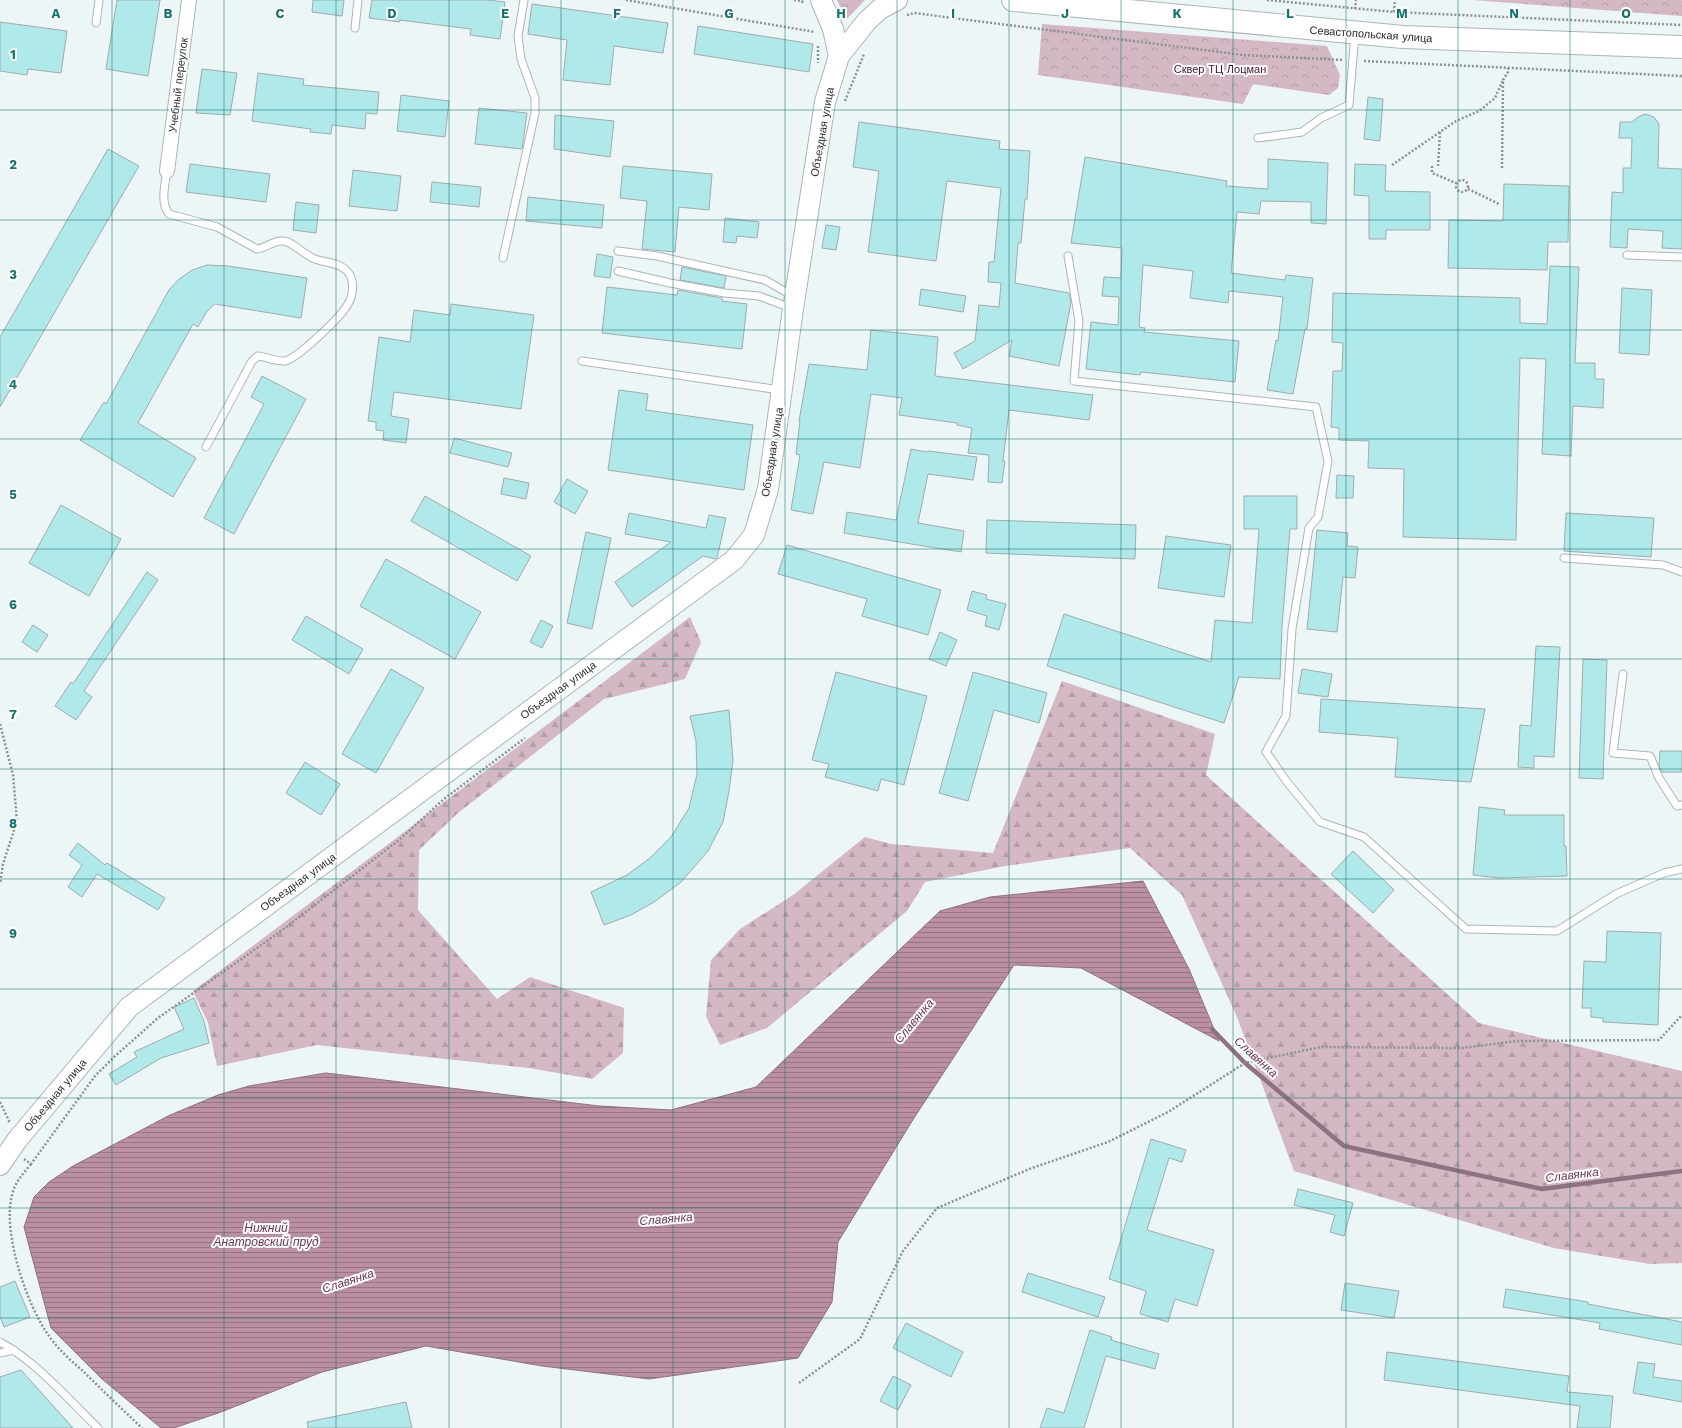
<svg xmlns="http://www.w3.org/2000/svg" width="1682" height="1428" font-family="'Work Sans',sans-serif">
	<style>
		.grass { fill: url(#grass-tufts) }
		.forest { fill: url(#forest-firs) }
		.park { fill: url(#park-crowns) }
		.water { fill: url(#water-rules); stroke: #8f727f }
		.lines { fill: none; stroke-linecap: round; stroke-linejoin: round }
		.stream { stroke: #8f727f; stroke-width: 4.5 }
		.building { fill: #b0e9e9; stroke: #a1abab }
		.lane-casing { stroke: #acb6b6; stroke-width: 9 }
		.street-casing { stroke: #acb6b6; stroke-width: 16 }
		.secondary-casing { stroke: #acb6b6; stroke-width: 22 }
		.primary-casing { stroke: #acb6b6; stroke-width: 24 }
		.path { stroke: #8b9292; stroke-width: 2.5; stroke-dasharray: 2 2; stroke-linecap: butt }
		.lane { stroke: #fff; stroke-width: 7 }
		.street { stroke: #fff; stroke-width: 14 }
		.secondary { stroke: #fff; stroke-width: 20 }
		.primary { stroke: #fff; stroke-width: 22 }
		.grid { fill: none; stroke: #0f766e; stroke-width: 1; stroke-opacity: 0.55 }
		.labels { text-anchor: middle; stroke-width: 4; stroke-linejoin: round; paint-order: stroke }
		.street-label { font-size: 11px; fill: #292d2d; stroke: #fff }
		.park-label { font-size: 11px; fill: #49132f; stroke: #fff }
		.water-label { font-size: 12px; font-style: italic; fill: #6d344f; stroke: #fff }
		.grid-label { font-size: 13px; text-anchor: middle; font-weight: bold; fill: #0f766e; stroke: #fff; stroke-width: 4; stroke-linejoin: round; paint-order: stroke }
	</style>
	<defs>
		<pattern id="grass-tufts" width="24" height="20" patternUnits="userSpaceOnUse"><rect width="24" height="20" fill="#d4b8c3"/><path d="M3 7l-1-3M5 7V3M7 7l1-3M15 17l-1-3M17 17v-4M19 17l1-3" fill="none" stroke="#b69ea8"/></pattern>
		<pattern id="forest-firs" width="22" height="20" patternUnits="userSpaceOnUse"><rect width="22" height="20" fill="#d4b8c3"/><path d="M5 1l3.5 6h-7zM16 11l3.5 6h-7z" fill="#b69ea8"/></pattern>
		<pattern id="park-crowns" width="20" height="18" patternUnits="userSpaceOnUse"><rect width="20" height="18" fill="#d4b8c3"/><path d="M2 6a3 3 0 1 1 6 0M12 15a3 3 0 1 1 6 0" fill="none" stroke="#b69ea8"/></pattern>
		<pattern id="water-rules" width="6" height="5" patternUnits="userSpaceOnUse"><rect width="6" height="5" fill="#bb8fa2"/><path d="M0 2.5h6" fill="none" stroke="#987584"/></pattern>
	</defs>
	<rect width="100%" height="100%" fill="#ecf6f6"/>
	<polygon class="grass" points="837,0 865,0 846,20"/>
	<g class="forest">
		<polygon points="690,617 701,642 685,679 604,699 458,813 419,850 418,910 497,999 530,977 624,1008 623,1053 592,1079 529,1068 317,1045 217,1066 208,1023 193,991"/>
		<polygon points="1062,681 1215,734 1206,775 1479,1023 1682,1071 1682,1263 1650,1264 1554,1248 1294,1171 1237,1017 1182,895 1130,848 1005,866 925,882 907,911 767,1028 720,1045 706,1016 711,960 740,929 793,895 865,837 891,844 993,853"/>
	</g>
	<g class="park">
		<polygon points="1472,0 1682,0 1682,16"/>
		<polygon points="1042,24 1327,46 1340,75 1338,88 1329,95 1253,84 1243,104 1038,75"/>
	</g>
	<polygon class="water" points="1143,881 1189,969 1219,1041 1081,968 1014,965 914,1118 838,1242 832,1302 798,1358 649,1379 542,1366 426,1346 322,1372 221,1412 174,1428 161,1428 102,1379 51,1328 24,1227 34,1197 49,1182 73,1166 170,1115 218,1095 249,1086 326,1073 599,1106 671,1110 756,1087 940,911 990,897"/>
	<g class="lines">
		<polyline class="stream" points="1212,1029 1245,1063 1344,1146 1542,1189 1682,1171"/>
	</g>
	<g class="building">
		<polygon points="117,0 160,0 148,76 106,69"/>
		<polygon points="313,0 344,0 342,16 312,12"/>
		<polygon points="372,0 488,0 505,2 500,39 470,35 471,29 400,20 400,22 369,18"/>
		<polygon points="532,4 668,23 663,53 614,46 610,85 563,80 567,40 528,34"/>
		<polygon points="0,22 67,31 61,73 28,69 27,75 0,71"/>
		<polygon points="698,26 813,44 809,72 694,54"/>
		<polygon points="202,69 237,73 230,115 196,113"/>
		<polygon points="258,73 304,79 303,85 379,92 377,114 366,113 365,129 332,125 331,134 310,132 311,129 252,121"/>
		<polygon points="401,95 449,101 445,137 397,131"/>
		<polygon points="1368,97 1383,99 1380,141 1364,139"/>
		<polygon points="479,108 527,113 522,149 475,144"/>
		<polygon points="1645,114 1654,117 1659,124 1658,168 1682,169 1682,249 1662,248 1663,231 1628,229 1627,248 1610,247 1612,192 1623,193 1623,168 1631,168 1632,138 1619,138 1620,122 1632,122 1638,117"/>
		<polygon points="555,115 614,121 610,157 554,149"/>
		<polygon points="859,122 1000,141 999,149 1030,151 1027,199 1025,199 1021,243 1018,243 1015,283 1069,293 1071,302 1059,366 1009,356 1012,340 963,369 954,353 975,341 979,305 999,307 1001,283 988,282 989,262 994,262 1001,188 947,181 936,261 868,252 879,171 853,167"/>
		<polygon points="108,149 139,166 0,407 0,337"/>
		<polygon points="1085,157 1227,181 1226,186 1268,189 1268,159 1328,163 1326,224 1311,223 1311,202 1261,201 1259,214 1237,212 1231,273 1285,280 1286,275 1313,278 1307,329 1305,329 1293,394 1267,390 1276,340 1278,341 1283,297 1229,291 1228,303 1190,298 1193,271 1143,265 1139,327 1145,328 1144,332 1239,341 1235,382 1141,372 1140,375 1086,369 1091,322 1118,325 1119,297 1102,296 1104,277 1121,278 1122,248 1071,243"/>
		<polygon points="190,164 270,174 266,202 186,192"/>
		<polygon points="1355,164 1386,165 1385,191 1430,192 1430,230 1386,230 1386,239 1369,239 1369,196 1354,195"/>
		<polygon points="623,166 712,174 709,210 679,207 675,252 642,249 647,201 620,198"/>
		<polygon points="353,170 401,176 397,211 349,206"/>
		<polygon points="432,182 481,187 479,207 430,202"/>
		<polygon points="1504,184 1569,186 1568,242 1548,242 1547,270 1448,268 1449,220 1503,221"/>
		<polygon points="528,197 604,205 602,228 526,221"/>
		<polygon points="296,202 319,205 316,233 293,230"/>
		<polygon points="725,218 759,222 757,238 737,236 736,243 723,242"/>
		<polygon points="826,225 840,227 836,250 822,248"/>
		<polygon points="597,254 613,257 610,278 594,276"/>
		<polygon points="207,265 228,266 307,278 301,318 215,304 207,311 198,327 193,324 138,423 196,458 173,497 80,440 104,402 106,404 169,290 178,280 192,270"/>
		<polygon points="1550,266 1579,267 1575,363 1595,363 1595,379 1604,379 1603,408 1573,406 1571,456 1542,454 1546,359 1520,358 1516,540 1403,537 1404,469 1368,468 1369,441 1339,440 1339,428 1331,427 1333,371 1342,371 1343,343 1332,342 1333,293 1520,298 1520,323 1547,324"/>
		<polygon points="682,267 726,276 724,288 680,280"/>
		<polygon points="607,287 677,295 678,290 722,298 722,301 747,304 742,349 602,333"/>
		<polygon points="1622,288 1652,290 1649,355 1619,353"/>
		<polygon points="921,289 966,296 963,312 919,305"/>
		<polygon points="451,304 534,315 521,409 394,392 391,416 409,419 406,443 383,440 384,431 376,430 376,422 368,421 379,337 410,342 414,310 450,315"/>
		<polygon points="871,330 938,337 935,376 1093,395 1089,420 1009,410 1003,461 1005,461 1002,483 988,482 989,455 968,453 972,428 957,425 957,423 899,415 902,398 871,394 860,468 824,462 813,514 791,510 800,455 796,454 800,421 799,421 809,364 867,370"/>
		<polygon points="262,376 306,399 234,534 204,518 264,404 251,397"/>
		<polygon points="619,390 648,394 646,410 753,425 744,490 608,470"/>
		<polygon points="454,438 512,453 508,467 450,453"/>
		<polygon points="911,449 927,452 928,451 977,457 973,480 928,474 918,523 964,531 961,552 844,533 847,512 896,520"/>
		<polygon points="1337,475 1354,476 1353,498 1336,498"/>
		<polygon points="504,478 529,483 526,499 501,494"/>
		<polygon points="567,479 588,491 575,514 554,502"/>
		<polygon points="425,496 531,556 517,581 411,521"/>
		<polygon points="1244,496 1297,496 1297,529 1290,529 1282,626 1280,679 1239,677 1224,723 1047,666 1064,614 1211,662 1215,620 1252,623 1259,529 1244,529"/>
		<polygon points="61,505 121,539 89,596 29,563"/>
		<polygon points="629,513 706,528 709,515 726,518 717,558 716,559 703,556 632,607 615,582 671,542 625,534"/>
		<polygon points="1566,513 1654,518 1651,557 1564,551"/>
		<polygon points="987,520 1136,525 1135,559 986,553"/>
		<polygon points="1317,530 1348,533 1347,546 1358,547 1355,578 1343,577 1337,632 1307,629"/>
		<polygon points="586,532 611,538 592,629 567,623"/>
		<polygon points="1166,536 1231,545 1224,597 1158,588"/>
		<polygon points="787,545 941,590 928,635 862,616 867,599 778,574"/>
		<polygon points="386,559 481,612 455,659 360,606"/>
		<polygon points="147,572 158,580 84,691 92,697 76,720 55,706 71,682 73,684"/>
		<polygon points="972,591 987,595 986,599 1006,604 999,630 985,626 987,616 967,610"/>
		<polygon points="306,616 363,649 349,674 292,640"/>
		<polygon points="541,620 553,626 542,648 530,642"/>
		<polygon points="33,625 48,635 37,652 22,642"/>
		<polygon points="940,632 957,640 946,666 929,659"/>
		<polygon points="1536,646 1560,647 1554,757 1534,756 1534,768 1518,767 1520,725 1531,726"/>
		<polygon points="1583,659 1607,660 1603,779 1579,778"/>
		<polygon points="391,669 424,688 376,773 342,754"/>
		<polygon points="1302,669 1332,674 1328,697 1298,693"/>
		<polygon points="836,672 927,696 904,785 881,779 878,791 825,777 829,764 812,760"/>
		<polygon points="973,672 1047,693 1039,723 994,710 968,801 939,793"/>
		<polygon points="1321,699 1485,709 1471,782 1395,777 1398,738 1319,732"/>
		<polygon points="729,710 733,760 729,791 723,822 708,851 681,882 654,902 631,915 604,925 591,892 627,875 650,858 671,837 689,808 697,774 696,741 690,716"/>
		<polygon points="1660,751 1682,751 1682,772 1662,772 1659,766"/>
		<polygon points="305,762 340,784 321,815 286,793"/>
		<polygon points="1479,807 1505,810 1504,815 1564,815 1564,846 1566,846 1567,876 1500,878 1473,875"/>
		<polygon points="78,843 105,865 107,863 165,898 158,910 97,874 82,897 68,887 82,865 69,855"/>
		<polygon points="1353,851 1394,890 1373,913 1331,874"/>
		<polygon points="1607,931 1661,933 1658,1025 1603,1022 1603,1018 1591,1017 1591,1008 1582,1008 1584,961 1606,962"/>
		<polygon points="194,998 204,1021 209,1043 161,1058 116,1085 109,1074 137,1057 134,1052 184,1029 174,1007"/>
		<polygon points="1151,1139 1186,1150 1182,1162 1169,1158 1147,1230 1214,1250 1197,1306 1175,1299 1168,1322 1140,1314 1146,1291 1109,1279"/>
		<polygon points="1298,1189 1353,1203 1344,1236 1330,1232 1335,1215 1294,1205"/>
		<polygon points="1028,1273 1105,1297 1098,1317 1022,1292"/>
		<polygon points="15,1281 30,1317 4,1327 0,1316 0,1287"/>
		<polygon points="1345,1283 1399,1291 1394,1318 1341,1310"/>
		<polygon points="1506,1289 1588,1302 1588,1304 1682,1322 1682,1345 1599,1329 1600,1323 1503,1307"/>
		<polygon points="906,1323 963,1352 951,1377 893,1348"/>
		<polygon points="1090,1330 1112,1337 1111,1340 1159,1354 1155,1369 1106,1356 1084,1428 1040,1428 1047,1408 1064,1413"/>
		<polygon points="1387,1352 1569,1376 1567,1392 1613,1396 1610,1428 1577,1428 1580,1406 1384,1380"/>
		<polygon points="1638,1362 1655,1364 1653,1377 1682,1381 1682,1402 1633,1393"/>
		<polygon points="21,1370 73,1428 0,1428 0,1377"/>
		<polygon points="893,1376 911,1385 898,1410 880,1401"/>
		<polygon points="406,1402 412,1428 308,1428 307,1422"/>
	</g>
	<g class="lines">
		<g class="lane-casing">
			<g id="lane">
				<polyline points="96,23 99,0"/>
				<polyline points="355,28 358,0"/>
				<polyline points="1258,138 1302,132 1321,118 1349,105 1355,34"/>
				<path d="M 167,171 C 165,185 160,203 169,214 L 217,227 L 257,249 C 267,248 273,240 283,241 C 292,241 305,256 315,259 C 325,263 338,262 346,270 C 355,278 354,294 348,304 C 342,316 298,358 285,361 C 276,362 267,357 258,356 L 252,361 L 206,447"/>
				<polyline points="618,251 657,256 765,280 793,296"/>
				<polyline points="1627,255 1682,257"/>
				<polyline points="1068,256 1079,321 1074,381 1316,407 1328,461 1318,517 1309,528 1292,629 1286,716 1266,752 1287,782 1320,822 1364,837 1466,929 1557,931 1616,894 1664,873 1682,869"/>
				<polyline points="503,258 535,113 535,98 521,59 518,36 524,0"/>
				<polyline points="618,271 670,283 725,293 759,296 791,308"/>
				<polyline points="582,361 780,390"/>
				<polyline points="1564,558 1663,565 1682,572"/>
				<polyline points="1623,674 1613,753 1650,756 1659,778 1677,806 1682,805"/>
				<path d="M 0,1342 C 38,1363 67,1398 98,1428"/>
				<polyline points="0,1353 14,1350"/>
			</g>
		</g>
		<g class="street-casing">
			<polyline id="street" points="167,171 189,0"/>
		</g>
		<g class="secondary-casing">
			<g id="secondary">
				<polyline points="821,0 833,29 839,56"/>
				<polyline points="0,1165 17,1140 129,1007 734,560 754,535 768,489 793,309 825,102 839,56 867,21 880,9 897,0"/>
			</g>
		</g>
		<g class="primary-casing">
			<polyline id="primary" points="1013,0 1403,37 1682,47"/>
		</g>
		<g class="path">
			<polyline points="626,0 815,32"/>
			<polyline points="794,0 802,1 803,4"/>
			<polyline points="1267,0 1394,12 1682,25"/>
			<polyline points="1355,9 1356,0"/>
			<polyline points="1394,12 1395,0"/>
			<polyline points="907,15 914,13 1243,55 1343,60"/>
			<polyline points="818,46 818,63"/>
			<polyline points="1364,61 1682,76"/>
			<polyline points="845,101 864,54"/>
			<polyline points="1392,165 1456,121 1479,111 1495,98 1503,80"/>
			<polyline points="1432,166 1432,173 1456,183"/>
			<polyline points="1438,166 1440,132"/>
			<polyline points="1502,168 1503,80 1508,72 1508,68"/>
			<circle cx="1462" cy="186" r="6"/>
			<polyline points="1468,189 1499,204"/>
			<polyline points="0,724 13,775 17,821 3,864 0,884"/>
			<polyline points="0,1102 10,1123"/>
			<polyline points="24,1159 31,1164 95,1076 114,1057 158,1018 281,931 399,840 444,799 525,738"/>
			<path d="M 31,1164 C 23,1174 15,1182 12,1195 C 2,1232 27,1306 49,1336 C 58,1349 71,1361 83,1371 C 102,1390 122,1409 142,1428"/>
			<polyline points="799,1383 860,1339 903,1251 937,1208 1032,1168 1108,1142 1168,1112 1245,1063 1321,1047 1461,1048 1517,1041 1659,1040 1682,1015"/>
		</g>
		<use href="#lane" class="lane"/>
		<use href="#street" class="street"/>
		<use href="#secondary" class="secondary"/>
		<use href="#primary" class="primary"/>
	</g>
	<path class="grid" d="M 112,0 L 112,1428M 224,0 L 224,1428M 336,0 L 336,1428M 449,0 L 449,1428M 561,0 L 561,1428M 673,0 L 673,1428M 785,0 L 785,1428M 897,0 L 897,1428M 1009,0 L 1009,1428M 1121,0 L 1121,1428M 1233,0 L 1233,1428M 1346,0 L 1346,1428M 1458,0 L 1458,1428M 1570,0 L 1570,1428M 0,110 L 1682,110M 0,220 L 1682,220M 0,330 L 1682,330M 0,439 L 1682,439M 0,549 L 1682,549M 0,659 L 1682,659M 0,769 L 1682,769M 0,879 L 1682,879M 0,989 L 1682,989M 0,1098 L 1682,1098M 0,1208 L 1682,1208M 0,1318 L 1682,1318"/>
	<g class="labels">
		<g class="street-label">
			<text transform="translate(1371 34) rotate(4)" y="4">Севастопольская улица</text>
			<text transform="translate(178 85) rotate(-83)" y="4">Учебный переулок</text>
			<text transform="translate(822 132) rotate(-80)" y="4">Объездная улица</text>
			<text transform="translate(772 452) rotate(-81)" y="4">Объездная улица</text>
			<text transform="translate(558 690) rotate(-36)" y="4">Объездная улица</text>
			<text transform="translate(298 882) rotate(-36)" y="4">Объездная улица</text>
			<text transform="translate(55 1095) rotate(-50)" y="4">Объездная улица</text>
		</g>
		<g class="park-label">
			<text x="1220" y="73">Сквер ТЦ Лоцман</text>
		</g>
		<g class="water-label">
			<text transform="translate(914 1021) rotate(-50)" y="4">Славянка</text>
			<text transform="translate(1256 1057) rotate(42)" y="4">Славянка</text>
			<text transform="translate(1572 1175) rotate(-7)" y="4">Славянка</text>
			<text transform="translate(666 1219) rotate(-5)" y="4">Славянка</text>
			<text x="266" y="1232">Нижний<tspan x="266" dy="14">Анатровский пруд</tspan></text>
			<text transform="translate(348 1281) rotate(-18)" y="4">Славянка</text>
		</g>
	</g>
	<g class="grid-label">
		<text x="56" y="18">A</text>
		<text x="168" y="18">B</text>
		<text x="280" y="18">C</text>
		<text x="392" y="18">D</text>
		<text x="505" y="18">E</text>
		<text x="617" y="18">F</text>
		<text x="729" y="18">G</text>
		<text x="841" y="18">H</text>
		<text x="953" y="18">I</text>
		<text x="1065" y="18">J</text>
		<text x="1177" y="18">K</text>
		<text x="1290" y="18">L</text>
		<text x="1402" y="18">M</text>
		<text x="1514" y="18">N</text>
		<text x="1626" y="18">O</text>
		<text x="13" y="59">1</text>
		<text x="13" y="169">2</text>
		<text x="13" y="279">3</text>
		<text x="13" y="389">4</text>
		<text x="13" y="499">5</text>
		<text x="13" y="609">6</text>
		<text x="13" y="719">7</text>
		<text x="13" y="828">8</text>
		<text x="13" y="938">9</text>
	</g>
</svg>
